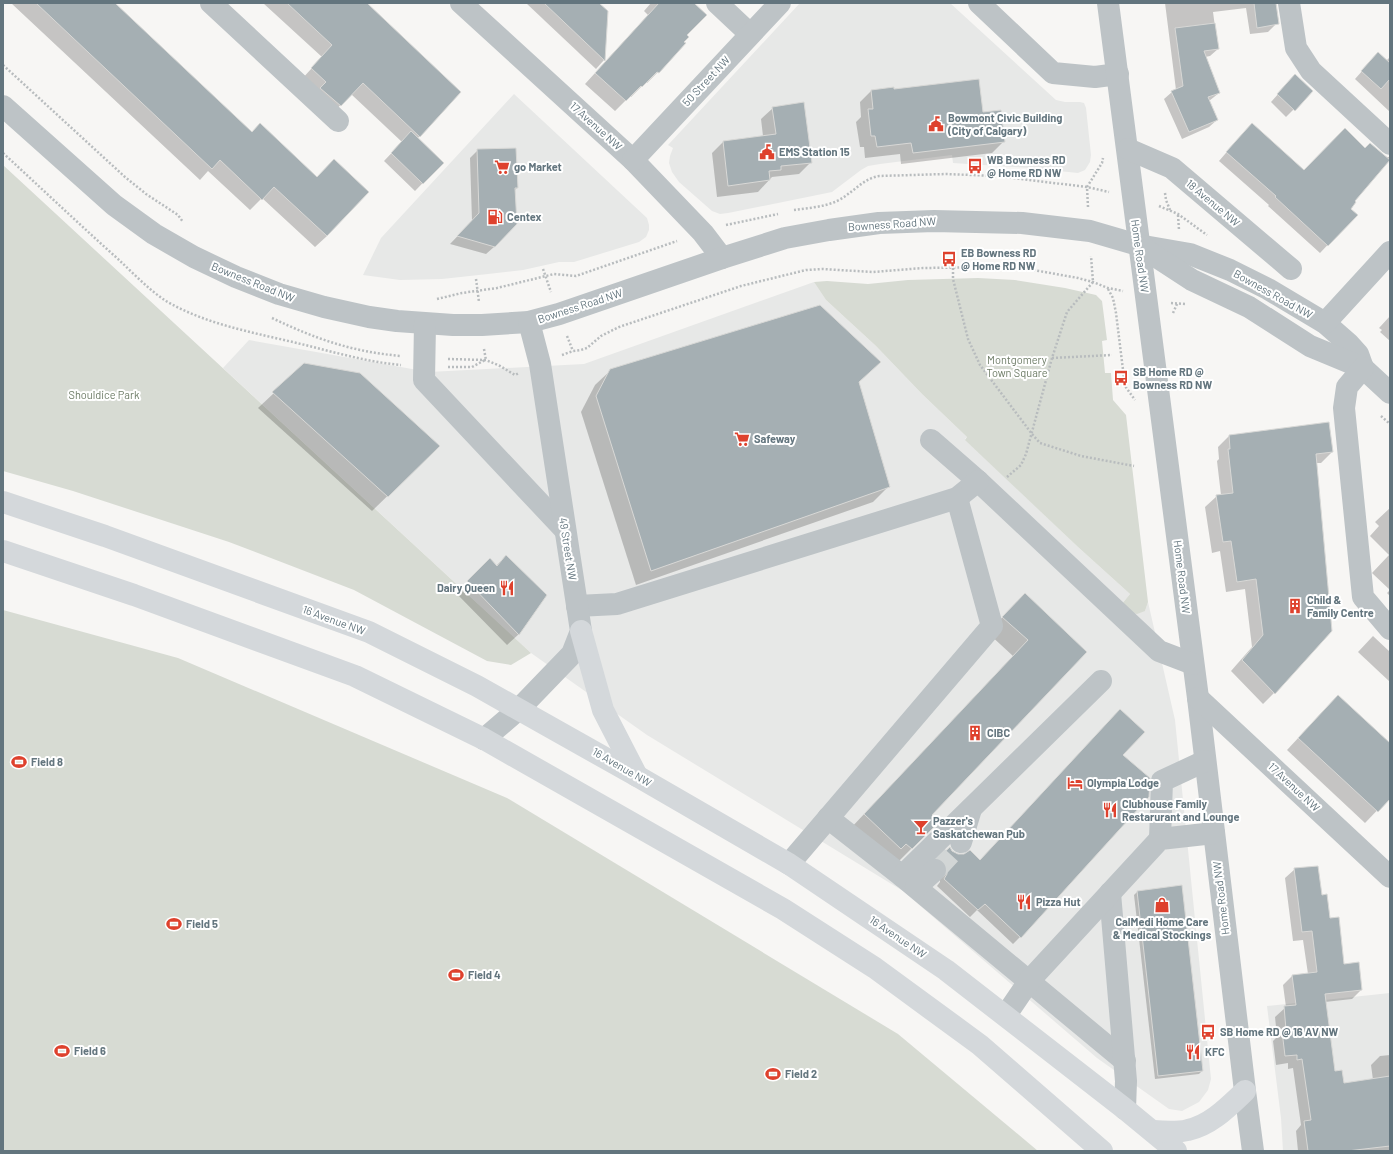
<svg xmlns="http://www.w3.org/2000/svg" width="1393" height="1154" font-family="Barlow,sans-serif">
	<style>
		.built { fill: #e7e8e7 }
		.green { fill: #d7dbd3 }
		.shadow { fill: #0003 }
		.building { fill: #a5afb3; stroke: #d8d8d6 }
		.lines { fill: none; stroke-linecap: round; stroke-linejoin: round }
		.minor-tunnel { stroke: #d2d6d6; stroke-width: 22; stroke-dasharray: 22 11; stroke-linecap: butt }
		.path { stroke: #b8bcbe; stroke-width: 2.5; stroke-dasharray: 2 2; stroke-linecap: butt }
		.minor { stroke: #bdc3c6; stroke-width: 22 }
		.highway { stroke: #d4d8db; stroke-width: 22 }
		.labels { text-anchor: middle; stroke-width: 4; stroke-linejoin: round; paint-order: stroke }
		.street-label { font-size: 11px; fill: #63757e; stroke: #fff }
		.poi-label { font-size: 11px; font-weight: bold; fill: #63757e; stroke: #fff; text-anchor: start }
		.park-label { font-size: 11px; fill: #6c7b65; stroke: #fff }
	</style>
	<rect width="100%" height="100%" fill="#f7f6f4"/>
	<g class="built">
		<polygon points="800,3 950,3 1056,100 1065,102 1080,102 1084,103 1086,108 1091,155 1090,162 1085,170 1078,173 1030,168 953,163 952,155 880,164 868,166 861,170 832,192 728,213 720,214 712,211 679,182 672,172 669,163 670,156 673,148 668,145"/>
		<polygon points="514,94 647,218 649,225 649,230 646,237 639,242 574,262 559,262 523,270 488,274 442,279 400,280 363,275 381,238"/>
		<polygon points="814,282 826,300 876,346 922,394 967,437 965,439 1078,547 1130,594 1121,605 1145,611 1148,602 1175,720 1211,1079 1208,1090 1199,1102 1182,1111 1169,1109 1097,1058 903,891 647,735 531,653 223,368 249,340 429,372 584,364"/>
		<polygon points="1390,993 1390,1151 1283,1151 1281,1118 1267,1006"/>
	</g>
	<g class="green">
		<polygon points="3,165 531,653 511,665 487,661 354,590 229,542 73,491 3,471"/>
		<polygon points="978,278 1015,280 1065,288 1096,295 1102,301 1107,340 1102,341 1105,373 1111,373 1113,400 1126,415 1148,602 1145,611 1137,614 1127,612 1121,605 1130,594 1078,547 965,440 967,437 922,394 876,346 826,300 814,282 827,281 868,284 908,280"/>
		<polygon points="3,610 178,658 507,798 898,1034 1038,1151 3,1151"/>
	</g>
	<g class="shadow">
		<polygon points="11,3 114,3 252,133 327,236 315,247 262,198 250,210 208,171 200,180"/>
		<polygon points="263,3 364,3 460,92 417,139 442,163 415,191 384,161 402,142 351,94 329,117 301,80 322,57"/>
		<polygon points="526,3 599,3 604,60 596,69"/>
		<polygon points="651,3 693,3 686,35 658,72 647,83 646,82 631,97 630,96 615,111 585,84 648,15 644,11"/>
		<polygon points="1165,3 1273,3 1276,24 1268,32 1250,34 1246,8 1213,12 1218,49 1210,56 1205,57 1219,93 1209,101 1217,120 1209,127 1182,139 1164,99 1172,92 1176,90"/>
		<polygon points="1390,57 1390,112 1355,79 1371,61 1386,61"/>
		<polygon points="1288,83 1312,91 1286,117 1271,102"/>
		<polygon points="871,91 982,113 1004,141 992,153 901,164 900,154 865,158 864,147 860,147 856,122 861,117 860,102"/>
		<polygon points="773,108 811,162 799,174 772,177 758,192 717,197 712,153 723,142 763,136 761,119"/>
		<polygon points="1244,132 1304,171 1365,149 1387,157 1390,157 1390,159 1353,201 1349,209 1356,215 1320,253 1268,206 1269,205 1219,161"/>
		<polygon points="478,150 517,188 514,191 494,247 486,254 450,244 472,221 470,158"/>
		<polygon points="1390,316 1390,341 1380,332 1382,330 1379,328"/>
		<polygon points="305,364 439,446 372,511 258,408"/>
		<polygon points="611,370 858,382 888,487 873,502 636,585 581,412 595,385"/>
		<polygon points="1229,436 1332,452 1321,463 1315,463 1274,693 1263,704 1231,671 1252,647 1245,589 1226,592 1220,551 1212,553 1205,507 1217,496 1221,495 1217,461 1219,459 1218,447"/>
		<polygon points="1390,508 1390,596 1387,593 1390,590 1372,573 1389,555 1370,536 1379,526 1375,522"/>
		<polygon points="506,556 519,634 507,645 456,593 490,560 496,566"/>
		<polygon points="1009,610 1086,652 931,815 938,822 896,864 849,830 1013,656 988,633"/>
		<polygon points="1373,636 1390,652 1390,682 1358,652"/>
		<polygon points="1326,708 1390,744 1390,797 1365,823 1287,750"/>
		<polygon points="1122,755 1020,937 1013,944 977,910 970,917 937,886 940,882 940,875 932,866 950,848 951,852 957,855 980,861"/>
		<polygon points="1295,869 1321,896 1344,965 1361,990 1352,999 1325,1002 1334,1072 1343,1084 1373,1080 1371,1065 1380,1056 1390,1055 1390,1151 1298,1151 1296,1131 1301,1125 1293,1068 1288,1069 1288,1063 1276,1065 1273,1041 1277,1037 1275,1017 1286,1007 1283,985 1292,976 1308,974 1303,940 1293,941 1285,878"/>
		<polygon points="1137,892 1202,1071 1199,1074 1155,1079 1134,895"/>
	</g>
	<g class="building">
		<polygon points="36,3 115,3 252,132 260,123 317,177 334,159 369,192 327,236 274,187 262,200 220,160 212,169"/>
		<polygon points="287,3 367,3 461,92 420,137 363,83 341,106 320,88 326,82 311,68 332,45"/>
		<polygon points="544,3 599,3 608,11 605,61"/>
		<polygon points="659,3 694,3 707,15 687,35 689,37 684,42 686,43 659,73 657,72 642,87 641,86 626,101 595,73"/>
		<polygon points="1254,3 1276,3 1279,24 1257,28"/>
		<polygon points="1215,23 1219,49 1204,51 1220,93 1208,97 1218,120 1189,132 1171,91 1183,86 1175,28"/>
		<polygon points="1378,52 1390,63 1390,79 1381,89 1361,71"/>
		<polygon points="1295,74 1313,91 1295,111 1277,94"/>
		<polygon points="979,79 983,112 1001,110 1005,142 913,153 911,143 877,147 875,136 871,136 868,109 873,109 871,90 894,87 894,89"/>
		<polygon points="804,102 812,163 781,166 781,170 769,171 770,180 728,186 723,141 776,134 772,107"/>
		<polygon points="1252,123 1304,170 1345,128 1365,148 1370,143 1390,160 1355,201 1356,202 1351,209 1358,215 1328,246 1275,197 1276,196 1226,152"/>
		<polygon points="411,131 444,163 423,184 391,153"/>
		<polygon points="516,148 518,188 515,188 517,224 495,247 457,236 479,213 477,149"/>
		<polygon points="820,305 881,362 859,382 890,487 651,571 596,396 610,369"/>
		<polygon points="304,363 360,373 440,446 388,497 272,392"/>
		<polygon points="1329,422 1333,452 1316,454 1332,631 1275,694 1242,660 1263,635 1256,579 1237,582 1231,541 1223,542 1216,495 1233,493 1228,449 1230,449 1229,435"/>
		<polygon points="506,555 547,595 519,635 467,581 490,558 497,566"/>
		<polygon points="1025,593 1087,652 932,815 939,822 912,849 906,844 901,849 864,814 1028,640 1002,617"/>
		<polygon points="1338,695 1390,743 1390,799 1378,812 1298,738"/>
		<polygon points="1120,709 1145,732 1123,755 1150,778 1149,797 1021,938 985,904 978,910 944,879 947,874 947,867 944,861 938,858 950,847 952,851 958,854 964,854 970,850 980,860"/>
		<polygon points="1318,866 1322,895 1327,894 1330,918 1339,917 1344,964 1359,962 1362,990 1325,994 1335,1071 1342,1070 1344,1083 1390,1076 1390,1146 1347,1151 1308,1151 1304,1121 1311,1120 1302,1059 1297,1060 1297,1055 1285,1056 1282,1031 1286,1030 1284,1006 1296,1005 1292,975 1317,972 1312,931 1302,932 1294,868"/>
		<polygon points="1182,885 1203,1071 1158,1076 1137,891"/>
	</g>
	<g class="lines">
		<polyline class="minor-tunnel" points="935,870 961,842"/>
		<g class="path">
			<polyline points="3,65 125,177 146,194 178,215 183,222"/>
			<path d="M 3,153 C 41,188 79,224 118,259 C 133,273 149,290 166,301 C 207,325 256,333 301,344 C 334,352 367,362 401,365"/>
			<polyline points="1165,193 1166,200 1170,210"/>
			<polyline points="1159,206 1178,214 1207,235"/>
			<polyline points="1088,207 1087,187 1102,163 1103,158"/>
			<path d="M 794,210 C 808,208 824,207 837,201 C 852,194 862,179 879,176 L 946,174 L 996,176 L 1087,187 L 1109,192"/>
			<polyline points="1178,215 1179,230"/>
			<polyline points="726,225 778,214"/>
			<polyline points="953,268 953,279 968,339 980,365 1032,434 1040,443 1081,456 1134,466"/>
			<polyline points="543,269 551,292"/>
			<polyline points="476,279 479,302"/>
			<polyline points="1108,289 1113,298 1116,313 1125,386 1135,400"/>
			<polyline points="437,299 462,293 497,288 554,274 576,276 677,241"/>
			<polyline points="1171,303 1185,304"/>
			<polyline points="1173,313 1177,304"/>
			<path d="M 272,318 C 316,339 353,352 401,356"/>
			<polyline points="567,336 573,351"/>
			<polyline points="484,349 486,360"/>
			<polyline points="562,355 573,351 581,350 587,348 601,336 619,327 741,286 806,270 822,269 873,272 923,268 997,267 1028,269 1078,278 1093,282 1108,288 1123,291"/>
			<polyline points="1052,358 1112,355"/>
			<polyline points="448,359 486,360 500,366 515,375 519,373"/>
			<polyline points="448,367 472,367 485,360"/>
			<polyline points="1381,416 1390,424"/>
			<polyline points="1007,477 1021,465 1026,454 1052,358 1067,312 1093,282 1091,256"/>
		</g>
		<g class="minor">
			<polyline points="211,3 338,121"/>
			<polyline points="461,3 633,160 703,233 722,258"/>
			<polyline points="717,3 750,34"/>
			<polyline points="979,3 1053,73 1095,77 1118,74"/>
			<polyline points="1108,3 1198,698 1245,1091 1253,1151"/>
			<polyline points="1289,3 1296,48 1311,71 1390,144"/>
			<polyline points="3,106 114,205 154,234 194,257 236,277 279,294 324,307 369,317 397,321 453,325 482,325 529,322 559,314 722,258 785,238 829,230 879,223 934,221 1022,223 1090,231 1138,245 1190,254 1230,270 1268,289 1325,323 1349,344 1358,354 1363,368"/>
			<polyline points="1128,149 1172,168 1291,269"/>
			<polyline points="633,160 780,3"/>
			<polyline points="1146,250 1192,280 1249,307 1310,346 1363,368 1390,393"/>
			<polyline points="1325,323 1390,252"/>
			<polyline points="425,324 424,380 565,530"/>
			<polyline points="1363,368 1347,387 1344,408 1363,597 1390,629"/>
			<polyline points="931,440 978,481 1159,651 1193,664"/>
			<polyline points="577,606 617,604 957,498 978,481"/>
			<polyline points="1198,698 1390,877"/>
			<polyline points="484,739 519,709 572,654 581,631 540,364 529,322"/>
			<polyline points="828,818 902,876 1125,1061"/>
			<polyline points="1160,839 1162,781 1205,761"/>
			<polyline points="961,842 971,809"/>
			<polyline points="789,864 992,626 957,498"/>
			<polyline points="902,876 1101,681"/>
			<polyline points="916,887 935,870"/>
			<polyline points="1110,893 1126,1081 1125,1109"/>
			<polyline points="1006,1015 1029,981 1160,839 1214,833"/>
		</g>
		<g class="highway">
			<polyline points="3,502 105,536 369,632 477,686 637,776 789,864 946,970 1125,1109 1176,1151"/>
			<polyline points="3,551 134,595 355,676 484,739 783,909 875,968 980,1045 1102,1151"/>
			<polyline points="581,631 603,710 637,776"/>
			<path d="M 1153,1131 C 1165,1132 1177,1133 1188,1130 C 1211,1125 1228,1107 1245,1091"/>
		</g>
	</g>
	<defs>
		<g id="civic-bare" transform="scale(1.2)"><path d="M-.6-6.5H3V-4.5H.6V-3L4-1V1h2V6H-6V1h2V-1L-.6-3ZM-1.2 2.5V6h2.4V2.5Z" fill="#de412d" stroke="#fff" stroke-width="2.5" paint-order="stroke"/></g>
		<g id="bus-bare" transform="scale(1.2)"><path d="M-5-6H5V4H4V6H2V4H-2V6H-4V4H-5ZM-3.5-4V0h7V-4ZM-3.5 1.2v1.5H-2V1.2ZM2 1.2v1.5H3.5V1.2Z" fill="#de412d" stroke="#fff" stroke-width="2.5" paint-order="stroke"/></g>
		<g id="supermarket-bare" transform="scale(1.2)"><path d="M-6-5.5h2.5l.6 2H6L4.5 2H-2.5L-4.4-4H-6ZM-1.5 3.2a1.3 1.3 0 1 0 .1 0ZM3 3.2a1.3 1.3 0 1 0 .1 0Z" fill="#de412d" stroke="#fff" stroke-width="2.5" paint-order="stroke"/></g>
		<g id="fuel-bare" transform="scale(1.2)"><path d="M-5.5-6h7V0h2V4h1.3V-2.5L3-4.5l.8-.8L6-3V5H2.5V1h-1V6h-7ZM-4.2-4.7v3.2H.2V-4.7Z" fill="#de412d" stroke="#fff" stroke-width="2.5" paint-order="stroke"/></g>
		<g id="restaurant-bare" transform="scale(1.2)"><path d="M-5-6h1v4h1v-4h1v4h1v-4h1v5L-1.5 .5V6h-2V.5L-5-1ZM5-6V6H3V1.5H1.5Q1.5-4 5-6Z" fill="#de412d" stroke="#fff" stroke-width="2.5" paint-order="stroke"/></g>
		<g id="building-bare" transform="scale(1.2)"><path d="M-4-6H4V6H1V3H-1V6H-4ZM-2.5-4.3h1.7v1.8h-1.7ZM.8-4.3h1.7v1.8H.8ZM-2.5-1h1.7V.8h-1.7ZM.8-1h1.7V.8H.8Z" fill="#de412d" stroke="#fff" stroke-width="2.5" paint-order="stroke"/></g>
		<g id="stadium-bare" transform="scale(1.2)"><path d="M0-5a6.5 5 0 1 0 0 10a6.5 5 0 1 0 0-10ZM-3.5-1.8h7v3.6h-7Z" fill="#de412d" stroke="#fff" stroke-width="2.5" paint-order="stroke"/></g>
		<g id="hotel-bare" transform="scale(1.2)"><path d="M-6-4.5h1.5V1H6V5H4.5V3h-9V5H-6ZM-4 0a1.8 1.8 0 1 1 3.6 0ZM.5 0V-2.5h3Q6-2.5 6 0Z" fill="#de412d" stroke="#fff" stroke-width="2.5" paint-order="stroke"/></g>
		<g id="bar-bare" transform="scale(1.2)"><path d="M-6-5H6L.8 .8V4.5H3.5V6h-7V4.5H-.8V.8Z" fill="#de412d" stroke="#fff" stroke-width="2.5" paint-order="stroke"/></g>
		<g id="shop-bare" transform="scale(1.2)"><path d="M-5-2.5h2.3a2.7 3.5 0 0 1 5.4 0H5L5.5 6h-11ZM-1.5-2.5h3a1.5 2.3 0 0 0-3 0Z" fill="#de412d" stroke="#fff" stroke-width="2.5" paint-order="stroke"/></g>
	</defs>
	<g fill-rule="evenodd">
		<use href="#civic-bare" x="936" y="124"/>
		<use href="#civic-bare" x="767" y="152"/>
		<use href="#bus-bare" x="975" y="166"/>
		<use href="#supermarket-bare" x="502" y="167"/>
		<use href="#fuel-bare" x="495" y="217"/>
		<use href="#bus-bare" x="949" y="259"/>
		<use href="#bus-bare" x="1121" y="378"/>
		<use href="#supermarket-bare" x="742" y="439"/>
		<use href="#restaurant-bare" x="507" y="588"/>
		<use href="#building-bare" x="1295" y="606"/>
		<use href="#building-bare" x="975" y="733"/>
		<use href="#stadium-bare" x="19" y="762"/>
		<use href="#hotel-bare" x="1075" y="783"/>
		<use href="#restaurant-bare" x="1110" y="810"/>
		<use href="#bar-bare" x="921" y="827"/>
		<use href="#restaurant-bare" x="1024" y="902"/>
		<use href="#shop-bare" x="1162" y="905"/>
		<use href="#stadium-bare" x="174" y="924"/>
		<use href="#stadium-bare" x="456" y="975"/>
		<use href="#bus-bare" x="1208" y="1032"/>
		<use href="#stadium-bare" x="62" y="1051"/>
		<use href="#restaurant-bare" x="1193" y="1052"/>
		<use href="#stadium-bare" x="773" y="1074"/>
	</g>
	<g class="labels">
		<g class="street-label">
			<text transform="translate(706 81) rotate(-47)" y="4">50 Street NW</text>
			<text transform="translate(596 126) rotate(42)" y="4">17 Avenue NW</text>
			<text transform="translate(1213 203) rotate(40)" y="4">18 Avenue NW</text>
			<text transform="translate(892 224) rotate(-4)" y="4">Bowness Road NW</text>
			<text transform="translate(1140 256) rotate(82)" y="4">Home Road NW</text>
			<text transform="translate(253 282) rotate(22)" y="4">Bowness Road NW</text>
			<text transform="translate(1273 294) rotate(29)" y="4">Bowness Road NW</text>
			<text transform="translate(580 306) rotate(-18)" y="4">Bowness Road NW</text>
			<text transform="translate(568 549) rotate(81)" y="4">49 Street NW</text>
			<text transform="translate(1182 577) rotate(83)" y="4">Home Road NW</text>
			<text transform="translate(334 620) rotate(20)" y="4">16 Avenue NW</text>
			<text transform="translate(622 767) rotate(30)" y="4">16 Avenue NW</text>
			<text transform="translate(1294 787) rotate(43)" y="4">17 Avenue NW</text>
			<text transform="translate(1221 898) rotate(-97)" y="4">Home Road NW</text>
			<text transform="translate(898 937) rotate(34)" y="4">16 Avenue NW</text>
		</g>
		<g class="poi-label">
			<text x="948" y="122">Bowmont Civic Building<tspan x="948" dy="13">(City of Calgary)</tspan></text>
			<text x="779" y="156">EMS Station 15</text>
			<text x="987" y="164">WB Bowness RD<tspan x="987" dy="13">@ Home RD NW</tspan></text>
			<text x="514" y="171">go Market</text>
			<text x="507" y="221">Centex</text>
			<text x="961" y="257">EB Bowness RD<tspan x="961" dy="13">@ Home RD NW</tspan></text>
			<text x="1133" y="376">SB Home RD @<tspan x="1133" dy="13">Bowness RD NW</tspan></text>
			<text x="754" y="443">Safeway</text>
			<text x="495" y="592" text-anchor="end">Dairy Queen</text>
			<text x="1307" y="604">Child &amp;<tspan x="1307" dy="13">Family Centre</tspan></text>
			<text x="987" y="737">CIBC</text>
			<text x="31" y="766">Field 8</text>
			<text x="1087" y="787">Olympia Lodge</text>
			<text x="1122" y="808">Clubhouse Family<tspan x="1122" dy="13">Restarurant and Lounge</tspan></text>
			<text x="933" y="825">Pazzer's<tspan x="933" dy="13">Saskatchewan Pub</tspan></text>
			<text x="1036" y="906">Pizza Hut</text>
			<text x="1162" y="926" text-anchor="middle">CalMedi Home Care<tspan x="1162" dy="13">&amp; Medical Stockings</tspan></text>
			<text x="186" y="928">Field 5</text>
			<text x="468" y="979">Field 4</text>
			<text x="1220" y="1036">SB Home RD @ 16 AV NW</text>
			<text x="74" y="1055">Field 6</text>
			<text x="1205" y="1056">KFC</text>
			<text x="785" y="1078">Field 2</text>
		</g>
		<g class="park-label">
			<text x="1017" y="364">Montgomery<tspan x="1017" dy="13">Town Square</tspan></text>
			<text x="104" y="399">Shouldice Park</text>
		</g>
	</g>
	<rect width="1393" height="1154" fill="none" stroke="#63757e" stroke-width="8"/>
</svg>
